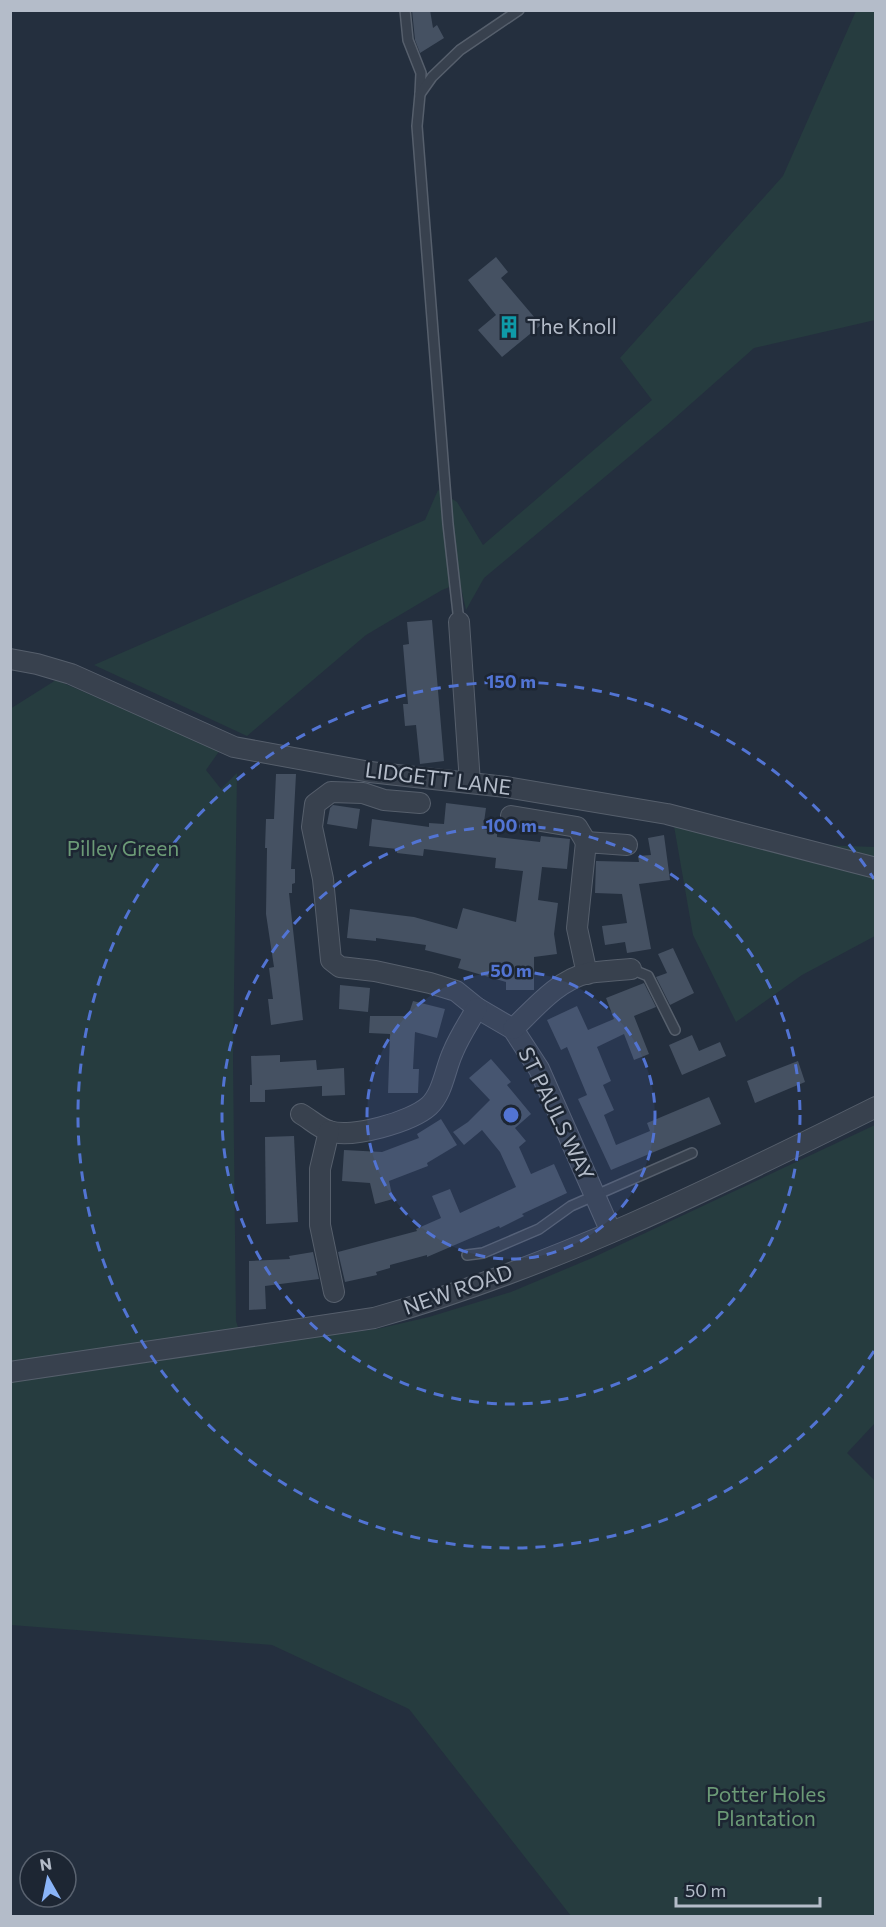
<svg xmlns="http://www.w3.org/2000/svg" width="886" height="1927" font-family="Commissioner,sans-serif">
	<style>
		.green { fill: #263c3f }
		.building { fill: #455162 }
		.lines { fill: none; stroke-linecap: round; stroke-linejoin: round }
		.service-casing { stroke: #565f6c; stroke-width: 12 }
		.minor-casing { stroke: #565f6c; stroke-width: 22 }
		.service { stroke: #38414e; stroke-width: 9 }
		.minor { stroke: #38414e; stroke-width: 20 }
		.ring { fill: none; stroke: #5274d3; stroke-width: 3; stroke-dasharray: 10 8 }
		.labels { text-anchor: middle; stroke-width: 5; stroke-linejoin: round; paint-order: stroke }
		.poi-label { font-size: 21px; fill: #b4bcc9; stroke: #1d2633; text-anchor: start }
		.street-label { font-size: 21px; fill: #b4bcc9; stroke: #1d2633 }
		.park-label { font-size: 21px; fill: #6b9a76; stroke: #1d2633 }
		.centre { fill: #5274d3; stroke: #1d2633; stroke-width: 3 }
		.ring-label { font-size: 18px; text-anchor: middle; font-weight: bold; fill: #5274d3; stroke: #1d2633; stroke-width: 5; stroke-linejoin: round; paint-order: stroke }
	</style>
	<rect width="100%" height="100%" fill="#242f3e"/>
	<g class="green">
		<polygon points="856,11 875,11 875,320 754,348 667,425 484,578 466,610 460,583 442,590 366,635 247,736 94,665 425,520 438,490 457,502 483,545 652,400 620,358 783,176"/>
		<polygon points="56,680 220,750 206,770 221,789 237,773 233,1061 236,1321 244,1346 377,1329 429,1317 511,1292 592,1258 875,1125 875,1423 847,1453 875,1481 875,1916 571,1916 409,1709 272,1645 11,1625 10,709"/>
		<polygon points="674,826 821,845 875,847 875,936 802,975 736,1022 693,935"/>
	</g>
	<g class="building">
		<polygon points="412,10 430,10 433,28 437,25 444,38 420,53 415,40"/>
		<polygon points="496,257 508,272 501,278 541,325 502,357 478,330 496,315 468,280"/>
		<polygon points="432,620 444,761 420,764 416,725 405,726 403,704 408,704 403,645 409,644 407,622"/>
		<polygon points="276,774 296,774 291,869 295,869 295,883 292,884 292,893 289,893 303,1020 271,1025 268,999 273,999 269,968 274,967 266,914 267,848 265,848 266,819 274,819"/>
		<polygon points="446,803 486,808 483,829 497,831 497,837 540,842 541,836 570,839 567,869 542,867 538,900 558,903 554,934 557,954 534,957 534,990 506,990 506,982 458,968 461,959 425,950 426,945 376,938 376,941 347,938 350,909 414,917 457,929 463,908 516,922 523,871 495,868 496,858 424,849 423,856 397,853 397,849 369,846 372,819 429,827 429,823 444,824"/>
		<polygon points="333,805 360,809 357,829 327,824 330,808"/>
		<polygon points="664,835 670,880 639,884 651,949 627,953 625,942 605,945 602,926 627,923 622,894 595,893 596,861 639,862 638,856 651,855 648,838"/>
		<polygon points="673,948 694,993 670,1005 656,977 667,973 658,954"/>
		<polygon points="644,983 656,1007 634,1016 649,1054 634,1060 624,1034 597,1047 611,1081 603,1085 614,1110 604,1115 616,1145 650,1131 647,1123 709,1097 721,1124 611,1170 578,1099 587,1095 567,1047 561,1050 547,1020 577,1006 588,1030 614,1019 606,998"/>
		<polygon points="340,985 370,988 368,1012 339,1009"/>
		<polygon points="413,1001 445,1009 437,1038 415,1032 413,1069 419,1069 418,1093 388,1093 390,1034 369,1033 370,1016 408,1016"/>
		<polygon points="692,1035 699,1051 720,1042 726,1056 682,1075 669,1045"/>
		<polygon points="280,1055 280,1062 316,1060 317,1070 344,1068 345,1095 322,1096 322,1086 265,1090 265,1102 250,1102 250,1085 252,1085 251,1056"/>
		<polygon points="491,1059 511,1082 507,1085 531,1114 515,1128 526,1141 519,1147 531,1174 554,1164 567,1193 522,1214 524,1216 500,1228 499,1226 427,1257 427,1255 390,1265 390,1268 376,1272 377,1275 345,1282 338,1252 417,1231 416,1229 441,1218 432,1196 450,1189 460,1213 516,1187 500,1152 482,1130 464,1145 453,1132 468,1122 490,1100 469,1078"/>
		<polygon points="798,1061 805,1082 755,1103 747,1081"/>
		<polygon points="441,1119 457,1145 427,1163 428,1166 389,1181 393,1199 375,1204 370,1183 342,1181 344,1150 382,1152 419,1138 417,1134"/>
		<polygon points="294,1136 298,1222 266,1224 265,1137"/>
		<polygon points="313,1252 319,1279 265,1286 266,1309 249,1310 249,1261 290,1259 289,1256"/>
	</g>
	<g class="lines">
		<g class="service-casing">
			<g id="service">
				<polyline points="405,10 408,40 421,73 420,94"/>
				<polyline points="459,622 448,524 417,126 420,94 432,77 460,50 519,10"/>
				<polyline points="631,969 648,976 675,1030"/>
				<polyline points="467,1255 483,1253 539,1229 571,1206 692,1153"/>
			</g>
		</g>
		<g class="minor-casing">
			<g id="minor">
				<polyline points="459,622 470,783"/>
				<polyline points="10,659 37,664 71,674 234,747 370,772 506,787 667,814 876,868"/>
				<polyline points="420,803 384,800 363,793 331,792 315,804 312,827 323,879 331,960 340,967 375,971 430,983 456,991 477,1008 513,1029 539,1069 611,1232"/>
				<polyline points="511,816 577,827 586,842"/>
				<polyline points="587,974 577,928 586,842 627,845"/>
				<path d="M 513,1029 C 535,1008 558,980 588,973 C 602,971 617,970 631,969"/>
				<path d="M 301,1114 C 310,1119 319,1128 329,1131 C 351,1139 411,1122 429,1106 C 443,1093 445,1069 453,1052 C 459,1037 469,1022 477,1008"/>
				<polyline points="329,1131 320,1169 320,1225 334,1292"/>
				<path d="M 10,1372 L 374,1318 C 549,1269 713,1188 876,1107"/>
			</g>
		</g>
		<use href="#service" class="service"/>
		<use href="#minor" class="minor"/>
	</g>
	<circle cx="511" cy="1115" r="144" fill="#5274d3" fill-opacity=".12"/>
	<g class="ring">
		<circle cx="511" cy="1115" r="144"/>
		<circle cx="511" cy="1115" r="289"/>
		<path d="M874 1351A433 433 0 1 1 874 879"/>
	</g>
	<defs>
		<g id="building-bare" transform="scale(1.8)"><path d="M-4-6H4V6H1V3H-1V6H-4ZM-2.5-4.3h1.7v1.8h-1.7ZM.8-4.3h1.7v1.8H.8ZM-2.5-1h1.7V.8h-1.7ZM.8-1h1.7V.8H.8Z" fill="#0f9aa8" stroke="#1d2633" stroke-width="2.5" paint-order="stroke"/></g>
	</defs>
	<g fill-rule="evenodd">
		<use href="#building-bare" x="509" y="327"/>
	</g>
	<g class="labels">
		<g class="poi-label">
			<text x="527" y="334">The Knoll</text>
		</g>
		<g class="street-label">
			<text transform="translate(438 779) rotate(7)" y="7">LIDGETT LANE</text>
			<text transform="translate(556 1114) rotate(64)" y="7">ST PAULS WAY</text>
			<text transform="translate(458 1290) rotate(-19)" y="7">NEW ROAD</text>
		</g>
		<g class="park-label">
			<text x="123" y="856">Pilley Green</text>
			<text x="766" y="1802">Potter Holes<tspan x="766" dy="24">Plantation</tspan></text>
		</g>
	</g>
	<circle cx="511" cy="1115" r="9" class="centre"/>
	<g class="ring-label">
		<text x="511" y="688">150 m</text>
		<text x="511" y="832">100 m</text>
		<text x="511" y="977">50 m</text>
	</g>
	<rect width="886" height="1927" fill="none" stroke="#b4bcc9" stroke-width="24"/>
	<g transform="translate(48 1879) rotate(351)"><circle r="28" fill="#1d2633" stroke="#59626f" stroke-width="1.5"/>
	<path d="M0-4.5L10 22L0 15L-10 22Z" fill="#8ab4f8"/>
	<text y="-9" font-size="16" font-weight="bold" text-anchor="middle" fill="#b4bcc9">N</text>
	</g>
	<path d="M676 1897v9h144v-9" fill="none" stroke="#b4bcc9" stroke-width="3"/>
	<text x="685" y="1897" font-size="18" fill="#b4bcc9" stroke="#1d2633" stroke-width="4.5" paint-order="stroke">50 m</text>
</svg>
